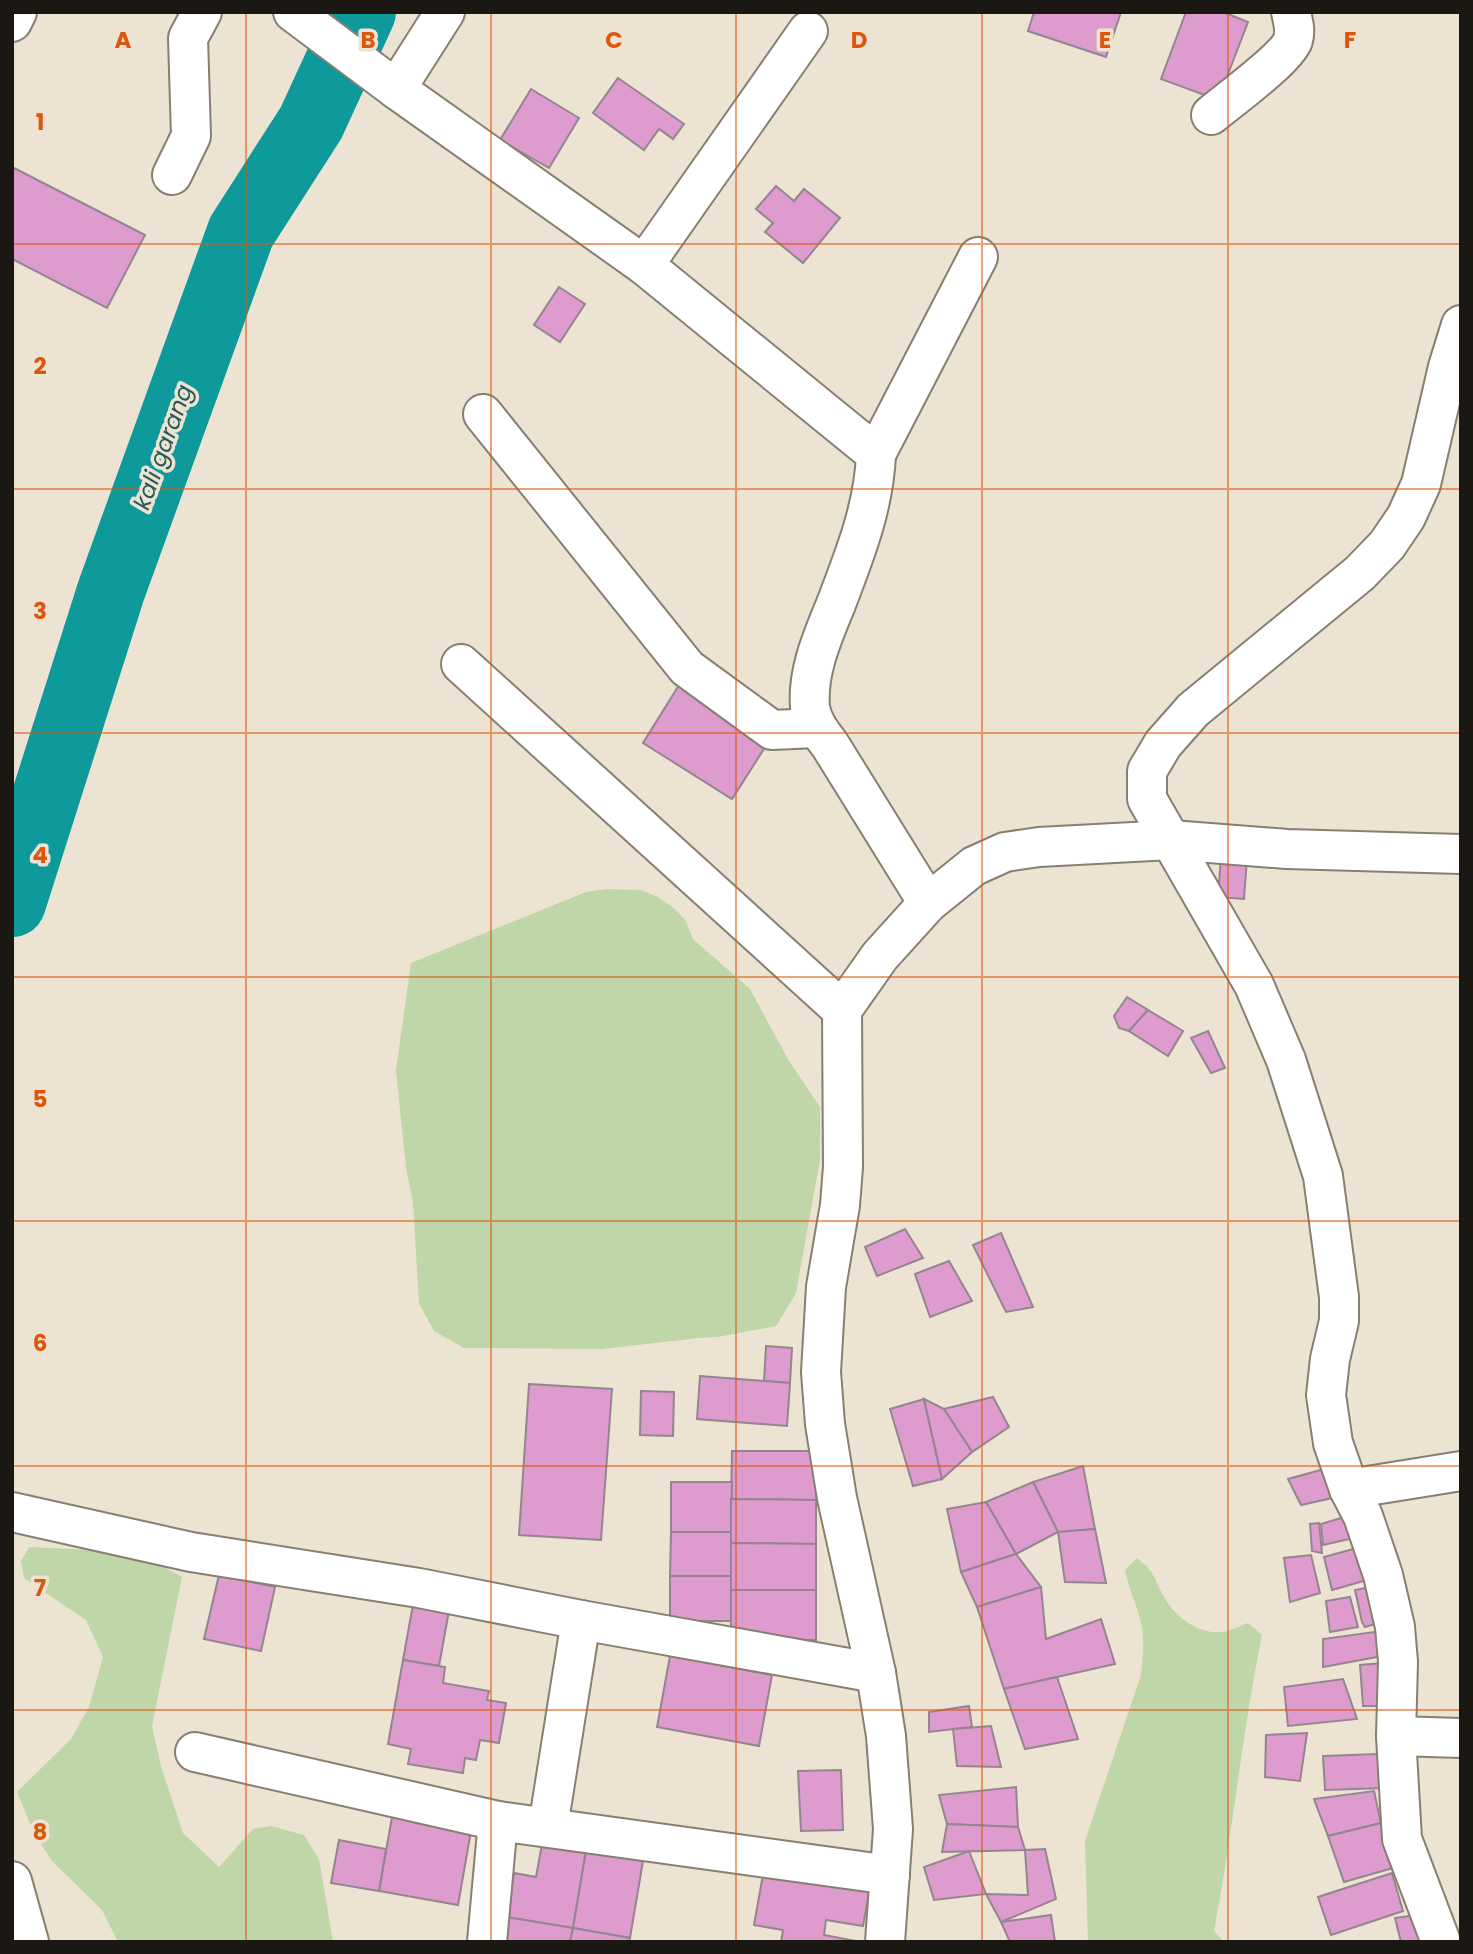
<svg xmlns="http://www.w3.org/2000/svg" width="1473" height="1954" font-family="Poppins,sans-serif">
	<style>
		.green { fill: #bfd6a9 }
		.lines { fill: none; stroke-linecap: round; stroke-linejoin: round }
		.river { stroke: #0e999b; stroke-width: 68 }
		.building { fill: #de9bce; stroke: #948590; stroke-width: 2 }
		.street-casing { stroke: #877f70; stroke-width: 42 }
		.street { stroke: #fff; stroke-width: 38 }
		.grid { fill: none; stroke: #de560c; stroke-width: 2; stroke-opacity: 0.55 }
		.labels { text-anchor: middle; stroke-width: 7; stroke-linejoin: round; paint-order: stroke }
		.water-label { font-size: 23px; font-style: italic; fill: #275959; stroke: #ece3d3 }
		.grid-label { font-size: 23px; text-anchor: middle; font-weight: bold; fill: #de560c; stroke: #ece3d3; stroke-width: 7; stroke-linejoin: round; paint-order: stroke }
	</style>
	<rect width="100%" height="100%" fill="#ece3d3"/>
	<g class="green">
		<polygon points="605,889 641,890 658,897 674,908 686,921 693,939 750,989 789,1061 820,1107 820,1160 796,1293 776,1326 718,1337 699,1338 602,1349 464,1348 434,1331 419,1303 413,1202 406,1168 396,1070 411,963 586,892"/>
		<polygon points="29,1547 137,1552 182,1577 152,1726 161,1766 183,1833 219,1867 253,1829 271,1826 304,1835 319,1859 333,1942 118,1942 102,1910 52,1861 34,1833 17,1792 71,1739 89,1707 103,1657 86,1620 24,1578 21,1561"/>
		<path d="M 1137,1558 C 1155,1571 1154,1579 1164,1597 C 1174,1616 1199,1635 1222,1632 C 1230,1631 1240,1626 1248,1623 L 1262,1635 C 1242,1733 1233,1832 1214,1931 L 1224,1942 L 1088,1942 L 1085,1841 L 1141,1675 C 1143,1657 1145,1636 1140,1619 C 1136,1602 1128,1588 1125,1570 Z"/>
	</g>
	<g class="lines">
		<polyline class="river" points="12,903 111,591 241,232 311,123 362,12"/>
	</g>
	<g class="building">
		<polygon points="1034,12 1121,12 1106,57 1028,31"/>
		<polygon points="1186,12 1223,12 1248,22 1218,100 1161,79"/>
		<polygon points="618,78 684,124 673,139 659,129 644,150 593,113"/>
		<polygon points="531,89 579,118 549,168 500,140"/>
		<polygon points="12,167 145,235 107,308 12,259"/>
		<polygon points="776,186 794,201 804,189 840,218 803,263 765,232 773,223 756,209"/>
		<polygon points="559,287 585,304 560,342 534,325"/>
		<polygon points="681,682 771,738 732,799 643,743"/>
		<polygon points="1221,856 1247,858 1244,899 1218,897"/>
		<polygon points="1127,997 1148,1010 1129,1031 1119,1028 1114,1016"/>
		<polygon points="1148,1010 1183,1031 1168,1056 1129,1031"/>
		<polygon points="1208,1031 1225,1068 1211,1073 1191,1038"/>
		<polygon points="905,1229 923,1258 877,1276 865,1247"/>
		<polygon points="1001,1233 1033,1307 1006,1312 973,1245"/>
		<polygon points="949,1261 972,1301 930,1317 915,1274"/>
		<polygon points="766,1346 792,1348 790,1383 764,1381"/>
		<polygon points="700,1376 790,1383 787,1426 697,1419"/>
		<polygon points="529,1384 612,1389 601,1540 519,1535"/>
		<polygon points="641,1391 674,1392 673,1436 640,1435"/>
		<polygon points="993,1397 1009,1427 972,1452 944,1409"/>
		<polygon points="924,1399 942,1479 913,1486 890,1409"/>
		<polygon points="924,1399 944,1409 972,1452 942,1479"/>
		<polygon points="732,1451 817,1451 816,1500 731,1499"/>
		<polygon points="1083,1466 1095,1529 1058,1532 1033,1482"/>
		<polygon points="1328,1468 1341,1496 1301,1505 1288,1479"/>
		<polygon points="671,1482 732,1482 731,1532 671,1532"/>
		<polygon points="1033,1482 1058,1532 1016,1554 986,1502"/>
		<polygon points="731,1499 816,1500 816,1544 731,1543"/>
		<polygon points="986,1502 1016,1554 961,1572 947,1509"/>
		<polygon points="1358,1513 1367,1535 1323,1545 1321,1524"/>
		<polygon points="1319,1523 1322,1553 1312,1551 1310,1524"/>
		<polygon points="1095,1529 1106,1583 1065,1582 1058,1532"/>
		<polygon points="671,1532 731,1532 731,1576 670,1576"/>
		<polygon points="731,1543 816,1544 816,1590 731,1590"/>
		<polygon points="1368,1545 1374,1578 1332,1590 1324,1557"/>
		<polygon points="1016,1554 1041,1587 977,1607 961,1572"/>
		<polygon points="1311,1555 1320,1593 1290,1602 1284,1558"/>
		<polygon points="219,1575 275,1587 261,1651 204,1639"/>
		<rect x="670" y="1576" width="61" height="45"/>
		<polygon points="1381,1585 1391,1619 1365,1627 1362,1622 1355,1590"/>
		<polygon points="1041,1587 1046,1639 1101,1619 1115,1664 1004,1689 977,1607"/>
		<rect x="731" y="1590" width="85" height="50"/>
		<polygon points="1350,1597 1358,1627 1330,1632 1326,1601"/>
		<polygon points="414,1599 450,1605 439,1666 403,1660"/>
		<polygon points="1381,1631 1388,1655 1323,1667 1323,1639"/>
		<polygon points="670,1656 772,1675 759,1746 657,1727"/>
		<polygon points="403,1660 445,1667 443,1683 489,1691 487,1700 506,1703 499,1743 480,1740 476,1760 465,1758 463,1773 408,1764 411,1749 388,1744"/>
		<polygon points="1383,1663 1387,1706 1363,1706 1360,1665"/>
		<polygon points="1057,1677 1078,1739 1025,1749 1004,1689"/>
		<polygon points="1343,1679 1357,1719 1288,1726 1284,1687"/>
		<polygon points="969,1706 972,1727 929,1732 929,1712"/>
		<polygon points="991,1726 1001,1767 957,1766 953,1729"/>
		<polygon points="1307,1733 1300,1781 1265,1777 1266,1735"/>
		<polygon points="1378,1754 1385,1788 1325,1790 1323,1756"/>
		<polygon points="841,1770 843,1830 801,1831 798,1771"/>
		<polygon points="1016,1787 1018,1827 947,1824 939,1795"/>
		<polygon points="1374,1791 1381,1823 1328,1836 1314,1799"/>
		<polygon points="392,1817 471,1831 458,1905 379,1891"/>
		<polygon points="1381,1823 1393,1868 1344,1882 1328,1836"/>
		<polygon points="947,1824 1018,1827 1025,1850 942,1852"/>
		<polygon points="339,1840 386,1849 379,1891 331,1883"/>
		<polygon points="542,1844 586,1851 573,1928 507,1917 514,1873 536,1877"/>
		<polygon points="1045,1849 1056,1899 1001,1922 986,1894 1028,1895 1025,1850"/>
		<polygon points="586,1851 643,1861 630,1938 573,1928"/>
		<polygon points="969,1851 986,1894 934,1900 924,1867"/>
		<polygon points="764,1869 870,1887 863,1926 826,1920 824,1935 861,1942 781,1942 783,1930 754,1925"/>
		<polygon points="1392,1873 1403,1911 1331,1935 1318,1897"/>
		<polygon points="1422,1914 1434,1942 1401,1942 1395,1918"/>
		<polygon points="1051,1915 1055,1942 1010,1942 1001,1922"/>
		<polygon points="507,1917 573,1928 570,1942 503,1942"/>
		<polygon points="573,1928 630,1938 629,1942 570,1942"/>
	</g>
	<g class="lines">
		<g class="street-casing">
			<g id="street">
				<polyline points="293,12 396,89"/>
				<path d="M 445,12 L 396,89 L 644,265 L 876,454 C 874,507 855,554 836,604 C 823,636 807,671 810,707 C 812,722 821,733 830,745 L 928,903"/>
				<polyline points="12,22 17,12"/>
				<path d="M 1211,115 C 1229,100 1287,58 1293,40 C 1296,30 1293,22 1291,12"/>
				<polyline points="172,175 191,136 188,38 202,12"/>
				<polyline points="644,265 808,31"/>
				<polyline points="483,414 687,668 772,730 816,728"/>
				<polyline points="876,454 978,257"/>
				<polyline points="461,664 842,1010"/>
				<polyline points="1349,1489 1461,1471"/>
				<polyline points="12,1512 191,1552 419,1588 581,1620 876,1673"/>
				<polyline points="1396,1736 1461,1738"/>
				<polyline points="195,1752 498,1821 890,1875"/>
				<polyline points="548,1827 581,1620"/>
				<polyline points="12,1881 29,1942"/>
				<polyline points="487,1942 498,1821"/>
				<polyline points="885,1942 893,1829 886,1736 876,1673 837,1498 825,1424 821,1372 826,1287 840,1205 843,1167 842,1010 880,956 928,903 974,866 1005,852 1039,847 1171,840 1287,849 1461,854"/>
				<polyline points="1441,1942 1402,1839 1396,1736 1398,1662 1395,1627 1383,1575 1363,1516 1349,1489 1333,1443 1326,1395 1330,1359 1339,1321 1339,1297 1323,1176 1286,1060 1254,985 1147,799 1147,771 1163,744 1193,710 1360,573 1387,545 1406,517 1421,484 1448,367 1461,325"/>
			</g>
		</g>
		<use href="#street" class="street"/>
	</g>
	<path class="grid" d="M 246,12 L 246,1942M 491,12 L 491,1942M 736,12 L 736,1942M 982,12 L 982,1942M 1228,12 L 1228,1942M 12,244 L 1461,244M 12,489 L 1461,489M 12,733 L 1461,733M 12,977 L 1461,977M 12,1221 L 1461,1221M 12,1466 L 1461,1466M 12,1710 L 1461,1710"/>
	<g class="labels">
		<g class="water-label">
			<text transform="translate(163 447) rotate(-70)" y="8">kali garang</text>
		</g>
	</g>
	<g class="grid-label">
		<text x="123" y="48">A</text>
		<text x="368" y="48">B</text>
		<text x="614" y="48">C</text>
		<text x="859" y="48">D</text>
		<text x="1105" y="48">E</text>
		<text x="1350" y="48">F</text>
		<text x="40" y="130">1</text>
		<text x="40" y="374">2</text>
		<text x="40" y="619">3</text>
		<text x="40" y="863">4</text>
		<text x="40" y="1107">5</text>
		<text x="40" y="1351">6</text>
		<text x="40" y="1596">7</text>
		<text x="40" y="1840">8</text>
	</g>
	<rect width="1473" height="1954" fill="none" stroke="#1b1813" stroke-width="28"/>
</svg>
